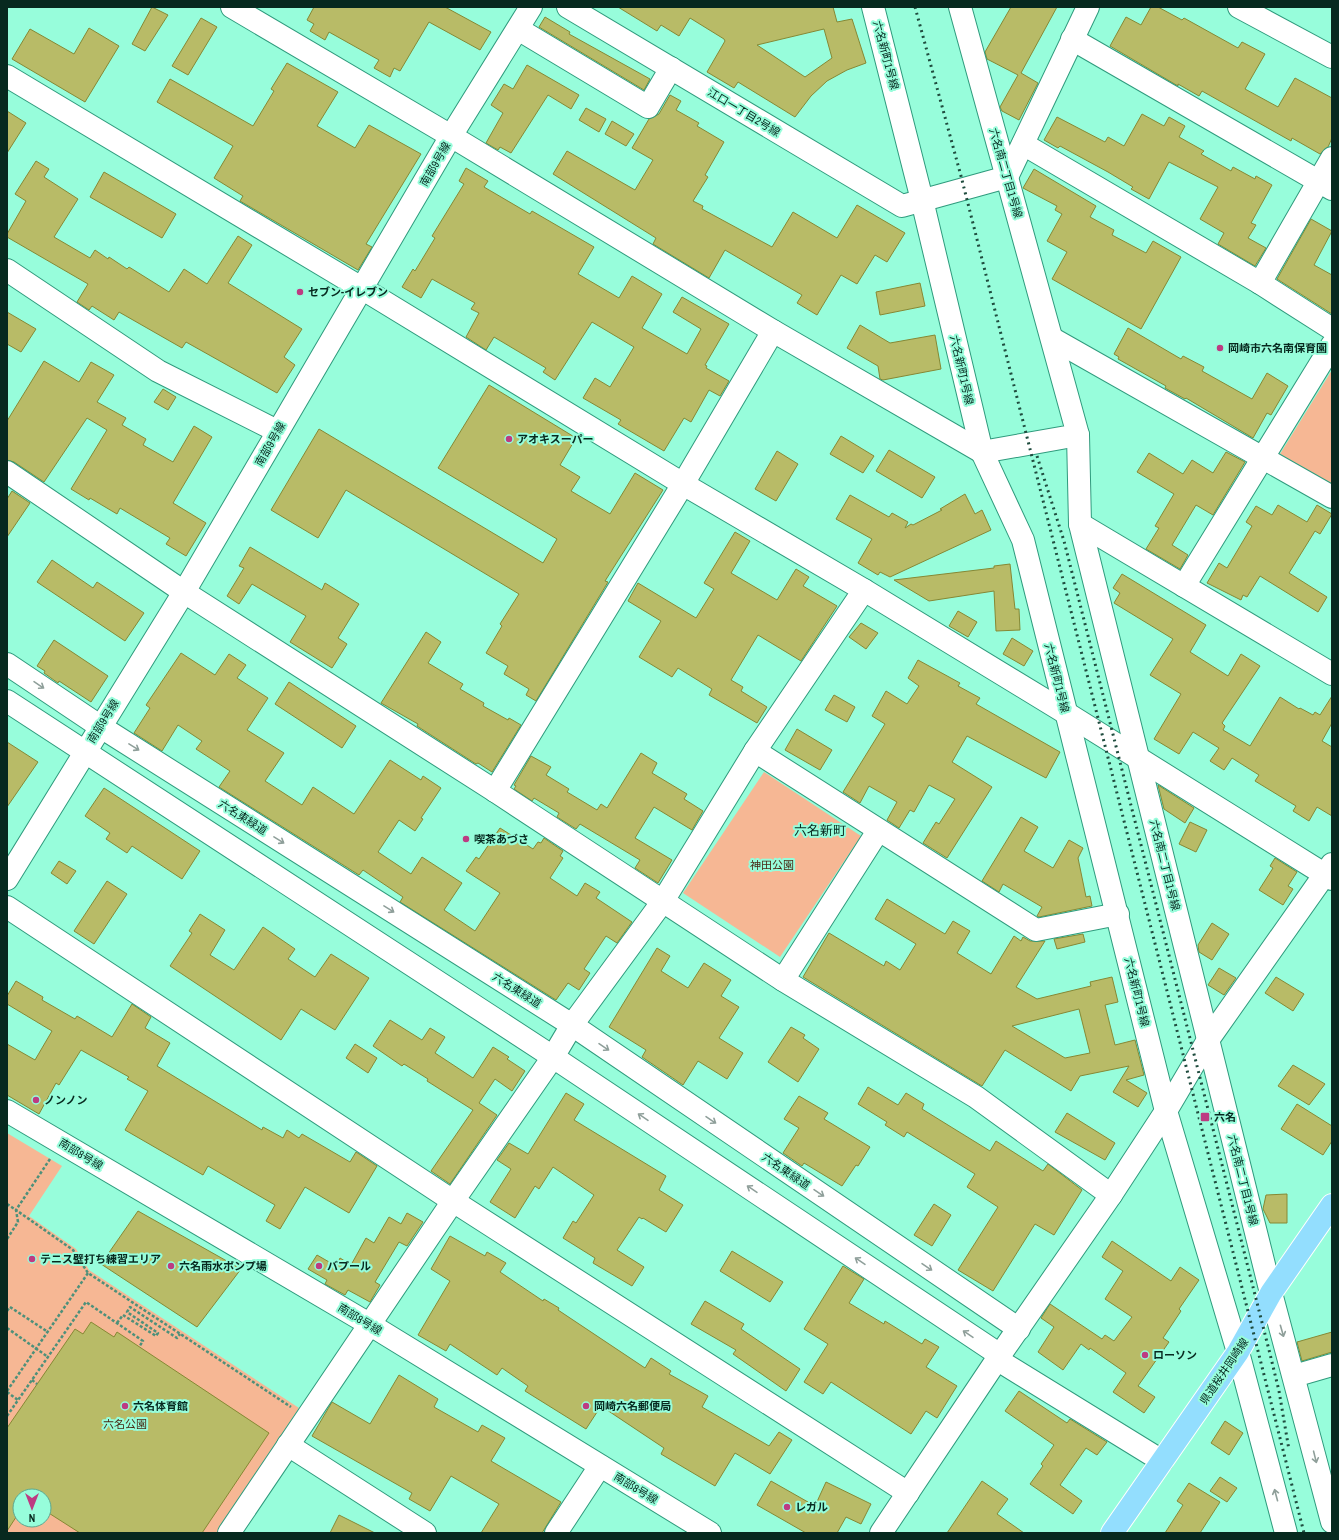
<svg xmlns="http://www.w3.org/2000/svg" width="1339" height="1540" font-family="'Archivo Narrow','Noto Sans JP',sans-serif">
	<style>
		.green { fill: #f6b794; fill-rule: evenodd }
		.building { fill: #b8bb67; stroke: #868834; fill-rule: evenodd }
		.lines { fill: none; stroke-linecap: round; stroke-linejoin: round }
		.minor-casing { stroke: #2f9b7d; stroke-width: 24 }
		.major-casing { stroke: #fff; stroke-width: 24 }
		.path { stroke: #4d907a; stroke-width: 2.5; stroke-dasharray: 3 2; stroke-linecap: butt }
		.minor { stroke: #fff; stroke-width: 22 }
		.major { stroke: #93defe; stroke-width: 22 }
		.rail { stroke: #1f4c3e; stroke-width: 3; stroke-dasharray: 2 4; stroke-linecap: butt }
		.oneway { stroke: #8f9f9a }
		.poi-dot { fill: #bd3b82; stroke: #97fddb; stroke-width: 1.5 }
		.labels { text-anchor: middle; stroke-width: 4; stroke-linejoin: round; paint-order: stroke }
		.street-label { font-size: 11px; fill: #07291f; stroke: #97fddb }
		.poi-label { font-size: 11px; font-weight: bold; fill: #07291f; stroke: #97fddb; text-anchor: start }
		.park-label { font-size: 11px; fill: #4a2915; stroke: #97fddb }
		.quarter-label { font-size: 13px; fill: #07291f; stroke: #97fddb }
	</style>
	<rect width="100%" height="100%" fill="#97fddb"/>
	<g class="green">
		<polygon points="1332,370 1332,484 1280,454"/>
		<polygon points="764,772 861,836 780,957 683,893"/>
		<path d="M 7,1133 L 62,1166 L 29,1216 L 76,1249 L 89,1270 L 299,1408 L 218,1533 L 7,1533 ZM 20,1496 L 44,1496 L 44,1520 L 20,1520 Z"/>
	</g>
	<g class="building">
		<polygon points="152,7 168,15 145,51 132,44"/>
		<polygon points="314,7 445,7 491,32 480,50 429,22 400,71 394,68 390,77 374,68 379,60 329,32 325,40 310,31 314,24 307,20"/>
		<path d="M 618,7 L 833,7 L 837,22 L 852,19 L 866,63 L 847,70 L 827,81 L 811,96 L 795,117 L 738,82 L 734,88 L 707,72 L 725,41 L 724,39 L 690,18 L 679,36 L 661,25 L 657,31 ZM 824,29 L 832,58 L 805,77 L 757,45 Z"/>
		<polygon points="1011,7 1057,7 1021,73 1038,83 1019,120 1002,111 1000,107 1018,75 987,59 985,52"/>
		<polygon points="1151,7 1158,7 1182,20 1184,18 1238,48 1242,42 1265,54 1245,89 1278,107 1295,78 1332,98 1332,138 1328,147 1320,154 1292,138 1291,141 1202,91 1199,96 1178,84 1178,86 1110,46 1126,17 1141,25"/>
		<polygon points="545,17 570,32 569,34 650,79 644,90 539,27"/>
		<polygon points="201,18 217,27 188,75 172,66"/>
		<polygon points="89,28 119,46 85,102 12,59 30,29 74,54"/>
		<polygon points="287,63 338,92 317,126 355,148 369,125 421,154 366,244 372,247 358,270 240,201 243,196 214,178 233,146 157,102 170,79 253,126 274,91 271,89"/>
		<polygon points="527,65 579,95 571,109 548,95 511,153 500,147 498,150 486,143 503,113 491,105 504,84 513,89"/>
		<polygon points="670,95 681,101 676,110 699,123 697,126 724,142 705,175 708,177 693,201 703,206 702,209 772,247 793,212 837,238 857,205 905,233 887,262 875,255 857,284 841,275 817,315 797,303 802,295 725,250 709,278 653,244 656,238 553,174 567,151 635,190 653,160 632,148 649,119 659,114"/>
		<polygon points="586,108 606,119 599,132 579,120"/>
		<polygon points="7,111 26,123 7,153"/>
		<polygon points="1142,114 1164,126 1169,117 1185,126 1179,137 1204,151 1201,154 1231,171 1233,167 1255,179 1256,176 1272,185 1251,223 1256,225 1248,238 1266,248 1255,266 1218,244 1224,233 1200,219 1218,187 1169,162 1149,199 1131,189 1133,187 1108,172 1060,146 1058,148 1044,140 1057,117 1105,142 1108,137 1124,146"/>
		<polygon points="612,121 634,134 626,146 605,134"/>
		<polygon points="36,161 49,169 44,177 78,199 54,237 90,258 95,250 108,259 109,257 127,269 129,267 169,292 184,269 207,284 238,236 252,245 228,283 302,329 284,357 295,365 277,393 186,342 182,348 119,312 114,320 92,306 89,310 77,302 88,284 7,237 7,234 26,201 15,194"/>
		<polygon points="466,168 488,181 484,187 530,214 532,211 594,247 578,274 619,298 632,276 662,294 642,328 687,354 701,329 673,312 682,297 729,324 705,365 707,366 706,368 729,381 720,396 709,390 691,422 684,418 664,451 618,424 621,420 583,398 595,378 610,387 634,347 592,322 555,380 543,372 546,368 494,337 486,350 466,337 479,313 471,309 475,303 432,279 421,298 402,287 413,269 415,271 435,238 432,236 464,184 459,181"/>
		<polygon points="1034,169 1096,206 1090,217 1114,230 1112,235 1146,253 1153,241 1181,257 1141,329 1052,279 1067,252 1047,241 1062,214 1055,210 1057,206 1023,188"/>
		<polygon points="104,172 176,214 162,238 90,197"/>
		<polygon points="1311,219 1332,231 1314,265 1332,275 1332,314 1277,279"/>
		<polygon points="920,283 925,306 880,315 876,292"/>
		<polygon points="7,312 36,329 21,352 7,344"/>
		<polygon points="860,325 890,343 935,335 941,369 883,380 880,379 878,366 847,348"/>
		<polygon points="1128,328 1181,359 1183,356 1204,367 1202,371 1252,399 1267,373 1288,386 1271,415 1267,413 1253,438 1186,398 1185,399 1165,388 1166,386 1118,359 1119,357 1114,354"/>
		<polygon points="44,361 79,382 91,362 114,375 97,402 126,418 122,425 146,439 143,445 173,462 194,426 212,437 173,503 206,523 186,556 166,544 170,538 120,508 117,514 90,498 89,500 71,489 107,430 87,418 44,482 14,462 7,460 7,421"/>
		<polygon points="489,385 576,438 560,465 580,477 571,491 610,514 635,473 663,490 605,581 608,582 536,701 526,695 529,689 504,674 508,666 486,653 502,626 500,624 519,594 346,490 318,538 271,510 319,429 543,563 557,539 438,468"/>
		<polygon points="163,389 176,397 168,410 154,402"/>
		<polygon points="841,436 874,456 863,473 830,454"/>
		<polygon points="889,450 935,477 922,498 876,471"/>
		<polygon points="777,451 798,464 776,501 755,489"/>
		<polygon points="1226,452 1245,462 1213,515 1196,505 1172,545 1188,555 1180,569 1146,549 1159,528 1155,526 1174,494 1137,472 1149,453 1183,474 1192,460 1213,473"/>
		<polygon points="12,491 30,503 7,537 7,499"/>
		<polygon points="965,494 975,514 982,510 991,530 890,577 880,572 878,575 858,563 872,539 836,519 850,495 889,517 892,513 908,522 905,528 911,524 913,525 942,510 940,509"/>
		<polygon points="1278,505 1307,522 1317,505 1332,514 1320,534 1315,531 1289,573 1327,597 1318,612 1260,576 1247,597 1243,595 1241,600 1207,583 1219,563 1227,568 1252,526 1246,522 1256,506 1272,515"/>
		<polygon points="735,532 750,541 731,573 777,600 796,569 809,577 803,586 837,606 801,661 758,635 731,680 743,687 741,691 767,707 757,723 709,695 712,689 678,668 672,677 639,657 661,621 628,601 638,583 696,618 714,589 704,583"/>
		<polygon points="250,547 322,590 325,583 359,604 338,638 347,644 332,668 290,642 306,616 252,584 239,604 227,596 244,568 239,566"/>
		<polygon points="52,560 93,588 97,582 144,613 125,641 37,582"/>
		<polygon points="1010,564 1015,609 1019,609 1020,630 996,631 994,591 929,601 894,580 994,568 994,566"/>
		<polygon points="1122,574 1206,625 1190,652 1228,676 1241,654 1260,666 1222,723 1225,726 1223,730 1250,746 1280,697 1299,709 1300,708 1313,715 1315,712 1320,715 1332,696 1332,723 1322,741 1332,747 1332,816 1317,807 1309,821 1293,811 1296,806 1255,781 1259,775 1232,758 1224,770 1210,761 1219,748 1193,732 1179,754 1154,739 1181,694 1150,675 1173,639 1114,603 1120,593 1113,588"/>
		<polygon points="958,611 977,622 968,637 949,626"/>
		<polygon points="861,623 878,633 866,649 849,637"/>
		<polygon points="426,632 441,642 428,663 463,684 460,689 484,703 483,706 508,720 509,718 521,725 492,772 478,763 476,764 417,726 418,724 381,703"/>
		<polygon points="1012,638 1033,651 1024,666 1003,654"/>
		<polygon points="54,640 108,676 91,702 59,681 58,683 44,673 45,671 37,666"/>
		<polygon points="181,653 215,675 229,654 246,665 237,678 268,698 247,730 284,753 265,781 302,805 313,787 354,814 390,760 421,780 423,776 441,788 421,818 423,819 415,831 399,820 378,852 411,874 422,857 462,883 444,910 475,931 500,893 466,871 476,857 479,859 500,828 533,849 538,842 541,843 544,838 563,851 560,856 563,858 550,878 577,896 585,883 600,892 596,898 632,922 617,943 606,936 584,969 590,973 579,990 568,983 556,1000 400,902 403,897 363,870 359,875 219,787 230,771 196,749 202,741 178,725 162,751 134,733 150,708 146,705"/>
		<polygon points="918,660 960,683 958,686 980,698 976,704 1060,752 1046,778 967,736 952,762 992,787 947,858 923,843 936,822 939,824 955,799 929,785 914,812 910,810 899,828 887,820 897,802 869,786 860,803 843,792 885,724 872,716 886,691 907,704 919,686 908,678"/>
		<polygon points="289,682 356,726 342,748 275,704"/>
		<polygon points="834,695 855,707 847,722 825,710"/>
		<polygon points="797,729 832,750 820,770 785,750"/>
		<polygon points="7,742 38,762 7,807"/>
		<polygon points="641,753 657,763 652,773 687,794 684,799 703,811 692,830 654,807 635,838 672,860 658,883 635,868 640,860 580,824 576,829 557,817 559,813 534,798 532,801 514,789 516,786 514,785 531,756 551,767 546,775 569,789 567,792 597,810 601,804 607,808"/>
		<polygon points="1158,785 1194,808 1185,823 1164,809"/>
		<polygon points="104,788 200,851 182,879 132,846 127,853 106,839 110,833 85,816"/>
		<polygon points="1021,817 1038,827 1024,851 1053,868 1069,840 1083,848 1078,858 1086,897 1090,896 1092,906 1039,917 1037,916 1042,907 1003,884 999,892 982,881"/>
		<polygon points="1190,822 1207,830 1196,852 1179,844"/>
		<polygon points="1275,858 1297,872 1288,886 1293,889 1283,905 1259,890 1273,868 1270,866"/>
		<polygon points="59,861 76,871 67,884 51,873"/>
		<polygon points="107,881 127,894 94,944 74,931"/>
		<path d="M 887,899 L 945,934 L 953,921 L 970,931 L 957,953 L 991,974 L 1014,936 L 1021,941 L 1023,937 L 1030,941 L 1045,941 L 1016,987 L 1037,999 L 1091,986 L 1090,982 L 1112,977 L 1118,1002 L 1105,1005 L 1115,1045 L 1135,1040 L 1144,1075 L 1126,1080 L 1147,1093 L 1138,1107 L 1113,1092 L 1129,1066 L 1080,1076 L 1071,1091 L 1005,1050 L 982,1086 L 803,977 L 829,933 L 884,966 L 886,961 L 900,970 L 916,944 L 875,919 ZM 1079,1009 L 1090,1053 L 1065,1058 L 1012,1026 Z"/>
		<polygon points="200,914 225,930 210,955 234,970 263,927 295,949 288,959 315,977 331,954 369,978 335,1030 301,1009 281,1040 170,966 192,933 189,931"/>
		<polygon points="1212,923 1229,934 1212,960 1199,952 1198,945"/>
		<polygon points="1083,934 1085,942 1057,949 1054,939"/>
		<polygon points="657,948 670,956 661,971 688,988 704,963 731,980 721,996 739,1007 719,1038 743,1053 727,1079 698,1061 683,1085 642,1057 646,1050 609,1027"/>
		<polygon points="1219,968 1236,978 1224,995 1208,985"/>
		<polygon points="1276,977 1304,994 1293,1011 1265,993"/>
		<polygon points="16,981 43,997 42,1000 75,1019 77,1016 112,1037 132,1004 151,1017 145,1028 170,1043 157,1066 262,1130 263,1127 283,1138 287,1130 299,1138 302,1134 350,1162 356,1152 377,1166 349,1213 305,1187 280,1229 266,1221 275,1205 208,1166 203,1175 125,1130 148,1091 127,1079 129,1077 81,1050 59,1085 56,1083 39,1114 7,1095 7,1044 35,1060 52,1031 7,1004 7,996"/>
		<polygon points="390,1020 422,1040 430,1028 445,1037 435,1053 473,1078 493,1047 509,1057 507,1059 525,1071 512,1091 495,1079 479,1103 497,1115 450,1184 431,1171 473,1110 427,1081 428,1079 404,1064 402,1066 373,1046"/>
		<polygon points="791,1027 805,1035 803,1038 819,1049 798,1082 768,1062"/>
		<polygon points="355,1044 377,1058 368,1073 346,1058"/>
		<polygon points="1293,1065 1325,1084 1309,1105 1278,1086"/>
		<polygon points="868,1087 898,1105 906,1093 924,1104 922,1109 990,1151 996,1141 1043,1171 1048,1164 1082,1190 1054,1235 1035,1224 993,1291 958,1270 998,1207 967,1187 975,1174 907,1132 904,1137 885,1125 887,1122 858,1104"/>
		<polygon points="566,1093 584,1104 574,1120 666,1176 659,1190 683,1205 666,1232 643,1218 642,1219 639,1217 617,1250 644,1267 632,1286 593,1263 595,1258 563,1238 573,1221 576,1223 594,1195 553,1167 539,1189 535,1186 515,1218 490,1202 511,1169 497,1160 509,1143 528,1154"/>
		<polygon points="799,1096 828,1113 824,1119 870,1147 858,1166 856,1165 842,1186 804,1163 802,1166 783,1153 799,1128 784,1119"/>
		<polygon points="1297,1104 1332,1126 1332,1141 1323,1155 1281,1129"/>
		<polygon points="1067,1113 1115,1143 1105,1160 1055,1132"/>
		<polygon points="1287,1194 1287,1223 1270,1223 1263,1209 1266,1195"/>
		<polygon points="934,1204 951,1215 932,1246 914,1235"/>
		<polygon points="138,1211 241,1269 197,1327 101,1264"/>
		<polygon points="407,1213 423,1222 407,1246 399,1242 375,1282 380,1285 370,1302 348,1290 345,1295 325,1284 327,1280 308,1269 317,1255 336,1266 340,1258 351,1265 366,1238 374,1243 389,1217 401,1224"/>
		<polygon points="450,1236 485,1256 487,1252 506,1263 500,1272 543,1301 544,1299 559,1308 558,1310 645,1368 651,1358 671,1371 669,1374 708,1396 702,1407 769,1446 779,1432 792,1440 770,1474 735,1453 715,1486 661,1454 664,1448 601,1406 586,1429 525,1391 528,1386 502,1368 497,1375 450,1344 446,1351 418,1335 450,1281 431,1269"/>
		<polygon points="1112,1241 1171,1281 1180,1267 1199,1280 1179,1309 1181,1311 1163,1338 1169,1342 1138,1386 1155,1397 1144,1413 1113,1392 1126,1373 1090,1348 1089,1350 1081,1344 1063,1370 1038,1352 1054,1327 1041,1318 1050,1304 1102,1339 1105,1335 1114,1341 1132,1317 1105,1299 1123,1271 1102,1257"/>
		<polygon points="732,1251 783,1282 770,1302 720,1271"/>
		<polygon points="843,1266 864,1279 849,1303 884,1324 885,1321 922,1344 925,1339 939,1347 926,1367 957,1386 937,1418 926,1411 911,1434 831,1382 823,1394 804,1382 828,1344 804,1329"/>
		<polygon points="705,1301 744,1324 741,1329 800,1369 786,1391 733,1354 736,1350 691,1324"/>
		<polygon points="91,1322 114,1337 117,1332 269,1433 202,1533 80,1533 44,1510 44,1496 20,1496 20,1511 7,1531 7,1428 75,1329 83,1334"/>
		<polygon points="1332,1332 1332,1352 1302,1361 1297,1342"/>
		<polygon points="399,1375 438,1399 434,1407 478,1432 482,1425 505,1438 491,1461 561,1502 542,1533 481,1533 499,1504 451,1476 430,1511 409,1499 412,1493 312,1436 332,1402 370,1424"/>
		<polygon points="1019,1391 1067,1423 1070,1419 1107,1442 1097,1455 1086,1448 1060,1485 1082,1501 1073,1514 1030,1484 1043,1466 1041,1464 1054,1445 1005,1411"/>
		<polygon points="1225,1421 1243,1433 1229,1455 1211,1443"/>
		<polygon points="1220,1477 1237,1488 1227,1502 1210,1491"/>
		<polygon points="771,1481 815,1506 826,1482 871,1504 861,1524 846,1517 837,1533 806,1533 757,1505"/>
		<polygon points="982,1481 1008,1499 997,1514 1024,1533 947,1533"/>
		<polygon points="1189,1483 1220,1502 1200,1533 1165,1533 1183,1505 1177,1501"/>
		<polygon points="339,1515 375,1533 330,1533"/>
	</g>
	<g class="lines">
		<g class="minor-casing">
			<g id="minor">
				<polyline points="232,7 451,136 773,331 982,452 1078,435 960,7"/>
				<polyline points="568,7 902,206 1007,177 1088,7"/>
				<polyline points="873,7 922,200 982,452 1023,540 1166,1111 1238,1352 1286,1533"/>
				<polyline points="1239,7 1332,57"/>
				<polyline points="518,29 648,107 671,68"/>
				<polyline points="1072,39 1332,189"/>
				<polyline points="7,76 363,289 683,484 864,590 1066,713 1332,879"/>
				<polyline points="1023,144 1260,283 1332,329"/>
				<polyline points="7,270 158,371 277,431"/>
				<polyline points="1260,283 1332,158"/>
				<polyline points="1053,339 1332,497"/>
				<polyline points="1078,435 1080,524 1271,1293 1332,1522"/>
				<polyline points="7,472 184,592 495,791 783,980 976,1097 1111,1195"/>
				<polyline points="1080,524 1332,674"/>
				<polyline points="1184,586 1332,345"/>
				<polyline points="7,664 101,727 572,1025 1019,1329"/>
				<polyline points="7,701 553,1057 1000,1355"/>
				<polyline points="755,751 1036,930 1118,914"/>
				<polyline points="495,791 683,484 773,331"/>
				<polyline points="7,879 184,592 451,136 531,7"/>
				<polyline points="7,907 453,1201 908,1493"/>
				<polyline points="783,980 878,831"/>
				<polyline points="7,1111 369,1324 710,1533"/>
				<polyline points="998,1360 1162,1461"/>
				<polyline points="1294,1376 1332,1365"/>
				<polyline points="288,1445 425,1533"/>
				<polyline points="229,1533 453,1201 553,1057 572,1025 663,901 755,751 864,590"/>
				<polyline points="556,1533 600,1466"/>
				<polyline points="881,1533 1000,1355 1111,1195 1166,1111 1208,1040 1332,864"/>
			</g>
		</g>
		<g class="major-casing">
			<polyline id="major" points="1112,1533 1238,1352 1271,1293 1332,1205"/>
		</g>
		<g class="path">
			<polyline points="50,1159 16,1210 73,1250 88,1273 291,1407"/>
			<polyline points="7,1204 16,1210 18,1222 7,1239"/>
			<polyline points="7,1311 10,1307 48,1332"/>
			<polyline points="117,1323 123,1315 156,1336 158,1333 127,1312 130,1307 177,1338 180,1334"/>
			<polyline points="7,1328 48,1357"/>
			<polyline points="32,1380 37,1384"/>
			<polyline points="7,1391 88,1273"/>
			<polyline points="7,1392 18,1400"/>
			<polyline points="7,1416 86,1302 143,1341 139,1347"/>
		</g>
		<use href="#minor" class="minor"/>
		<use href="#major" class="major"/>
		<g class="rail">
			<polyline points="915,7 961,176 1304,1533"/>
			<polyline points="1037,456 1064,541 1270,1354 1279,1391 1289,1450"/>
		</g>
	</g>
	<defs><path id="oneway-shaft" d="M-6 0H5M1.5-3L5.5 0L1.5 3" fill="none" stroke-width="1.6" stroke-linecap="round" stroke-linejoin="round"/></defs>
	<g class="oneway">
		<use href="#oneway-shaft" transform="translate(39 685) rotate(34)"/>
		<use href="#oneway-shaft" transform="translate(134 747) rotate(32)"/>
		<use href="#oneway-shaft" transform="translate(279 840) rotate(32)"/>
		<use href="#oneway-shaft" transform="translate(389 909) rotate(32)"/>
		<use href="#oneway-shaft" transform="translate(604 1047) rotate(34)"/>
		<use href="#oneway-shaft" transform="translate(643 1117) rotate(-146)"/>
		<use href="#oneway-shaft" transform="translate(711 1120) rotate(34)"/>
		<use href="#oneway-shaft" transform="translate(752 1189) rotate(-146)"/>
		<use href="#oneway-shaft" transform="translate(819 1193) rotate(34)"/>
		<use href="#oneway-shaft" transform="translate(860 1261) rotate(-146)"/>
		<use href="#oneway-shaft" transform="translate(927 1267) rotate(34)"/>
		<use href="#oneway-shaft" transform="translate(1282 1331) rotate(74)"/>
		<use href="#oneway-shaft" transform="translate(968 1334) rotate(-146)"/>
		<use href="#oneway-shaft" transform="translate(1315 1457) rotate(76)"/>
		<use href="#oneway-shaft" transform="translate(1276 1495) rotate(-105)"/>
	</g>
	<g class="poi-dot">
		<circle cx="300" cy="292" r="4"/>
		<circle cx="1220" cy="348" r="4"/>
		<circle cx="509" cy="439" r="4"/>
		<circle cx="466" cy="839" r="4"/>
		<circle cx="36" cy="1100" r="4"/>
		<rect x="1200" y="1112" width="10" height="10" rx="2"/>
		<circle cx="32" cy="1259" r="4"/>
		<circle cx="171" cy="1266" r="4"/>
		<circle cx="319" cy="1266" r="4"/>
		<circle cx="1145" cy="1355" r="4"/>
		<circle cx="125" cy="1406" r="4"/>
		<circle cx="586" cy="1406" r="4"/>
		<circle cx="787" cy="1507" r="4"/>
	</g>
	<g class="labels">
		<g class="street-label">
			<text transform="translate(886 55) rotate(75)" y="4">六名新町1号線</text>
			<text transform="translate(744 112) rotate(31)" y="4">江口一丁目2号線</text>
			<text transform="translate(435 164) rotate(-60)" y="4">南部9号線</text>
			<text transform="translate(1006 173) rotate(74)" y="4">六名南二丁目1号線</text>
			<text transform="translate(962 370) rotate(77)" y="4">六名新町1号線</text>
			<text transform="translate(270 444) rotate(-60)" y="4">南部9号線</text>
			<text transform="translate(1057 678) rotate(76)" y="4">六名新町1号線</text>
			<text transform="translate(103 721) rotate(-58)" y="4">南部9号線</text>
			<text transform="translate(243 817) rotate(32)" y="4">六名東緑道</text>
			<text transform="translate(1165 865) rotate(76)" y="4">六名南二丁目1号線</text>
			<text transform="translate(517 990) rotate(32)" y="4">六名東緑道</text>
			<text transform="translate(1137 992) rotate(76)" y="4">六名新町1号線</text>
			<text transform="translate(81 1154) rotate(31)" y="4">南部8号線</text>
			<text transform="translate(786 1171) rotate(34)" y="4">六名東緑道</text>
			<text transform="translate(1243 1180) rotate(76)" y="4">六名南二丁目1号線</text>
			<text transform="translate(360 1319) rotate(31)" y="4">南部8号線</text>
			<text transform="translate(1224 1371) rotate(-56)" y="4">県道桜井岡崎線</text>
			<text transform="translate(636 1488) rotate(31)" y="4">南部8号線</text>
		</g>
		<g class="poi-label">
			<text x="308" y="296">セブン-イレブン</text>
			<text x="1228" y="352">岡崎市六名南保育園</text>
			<text x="517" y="443">アオキスーパー</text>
			<text x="474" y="843">喫茶あづさ</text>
			<text x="44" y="1104">ノンノン</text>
			<text x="1214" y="1121">六名</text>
			<text x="40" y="1263">テニス壁打ち練習エリア</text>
			<text x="179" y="1270">六名雨水ポンプ場</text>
			<text x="327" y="1270">バプール</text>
			<text x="1153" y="1359">ローソン</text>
			<text x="133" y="1410">六名体育館</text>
			<text x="594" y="1410">岡崎六名郵便局</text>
			<text x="795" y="1511">レガル</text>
		</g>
		<g class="park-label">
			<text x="772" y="869">神田公園</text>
			<text x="125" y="1428">六名公園</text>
		</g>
		<g class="quarter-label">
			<text x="820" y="835">六名新町</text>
		</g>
	</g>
	<rect width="1339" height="1540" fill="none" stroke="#07291f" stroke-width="16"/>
	<g transform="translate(32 1508) rotate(180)"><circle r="19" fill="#97fddb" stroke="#5da890"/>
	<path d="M0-3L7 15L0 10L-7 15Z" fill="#bd3b82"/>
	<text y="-6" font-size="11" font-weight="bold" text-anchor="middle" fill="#07291f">N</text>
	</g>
</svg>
